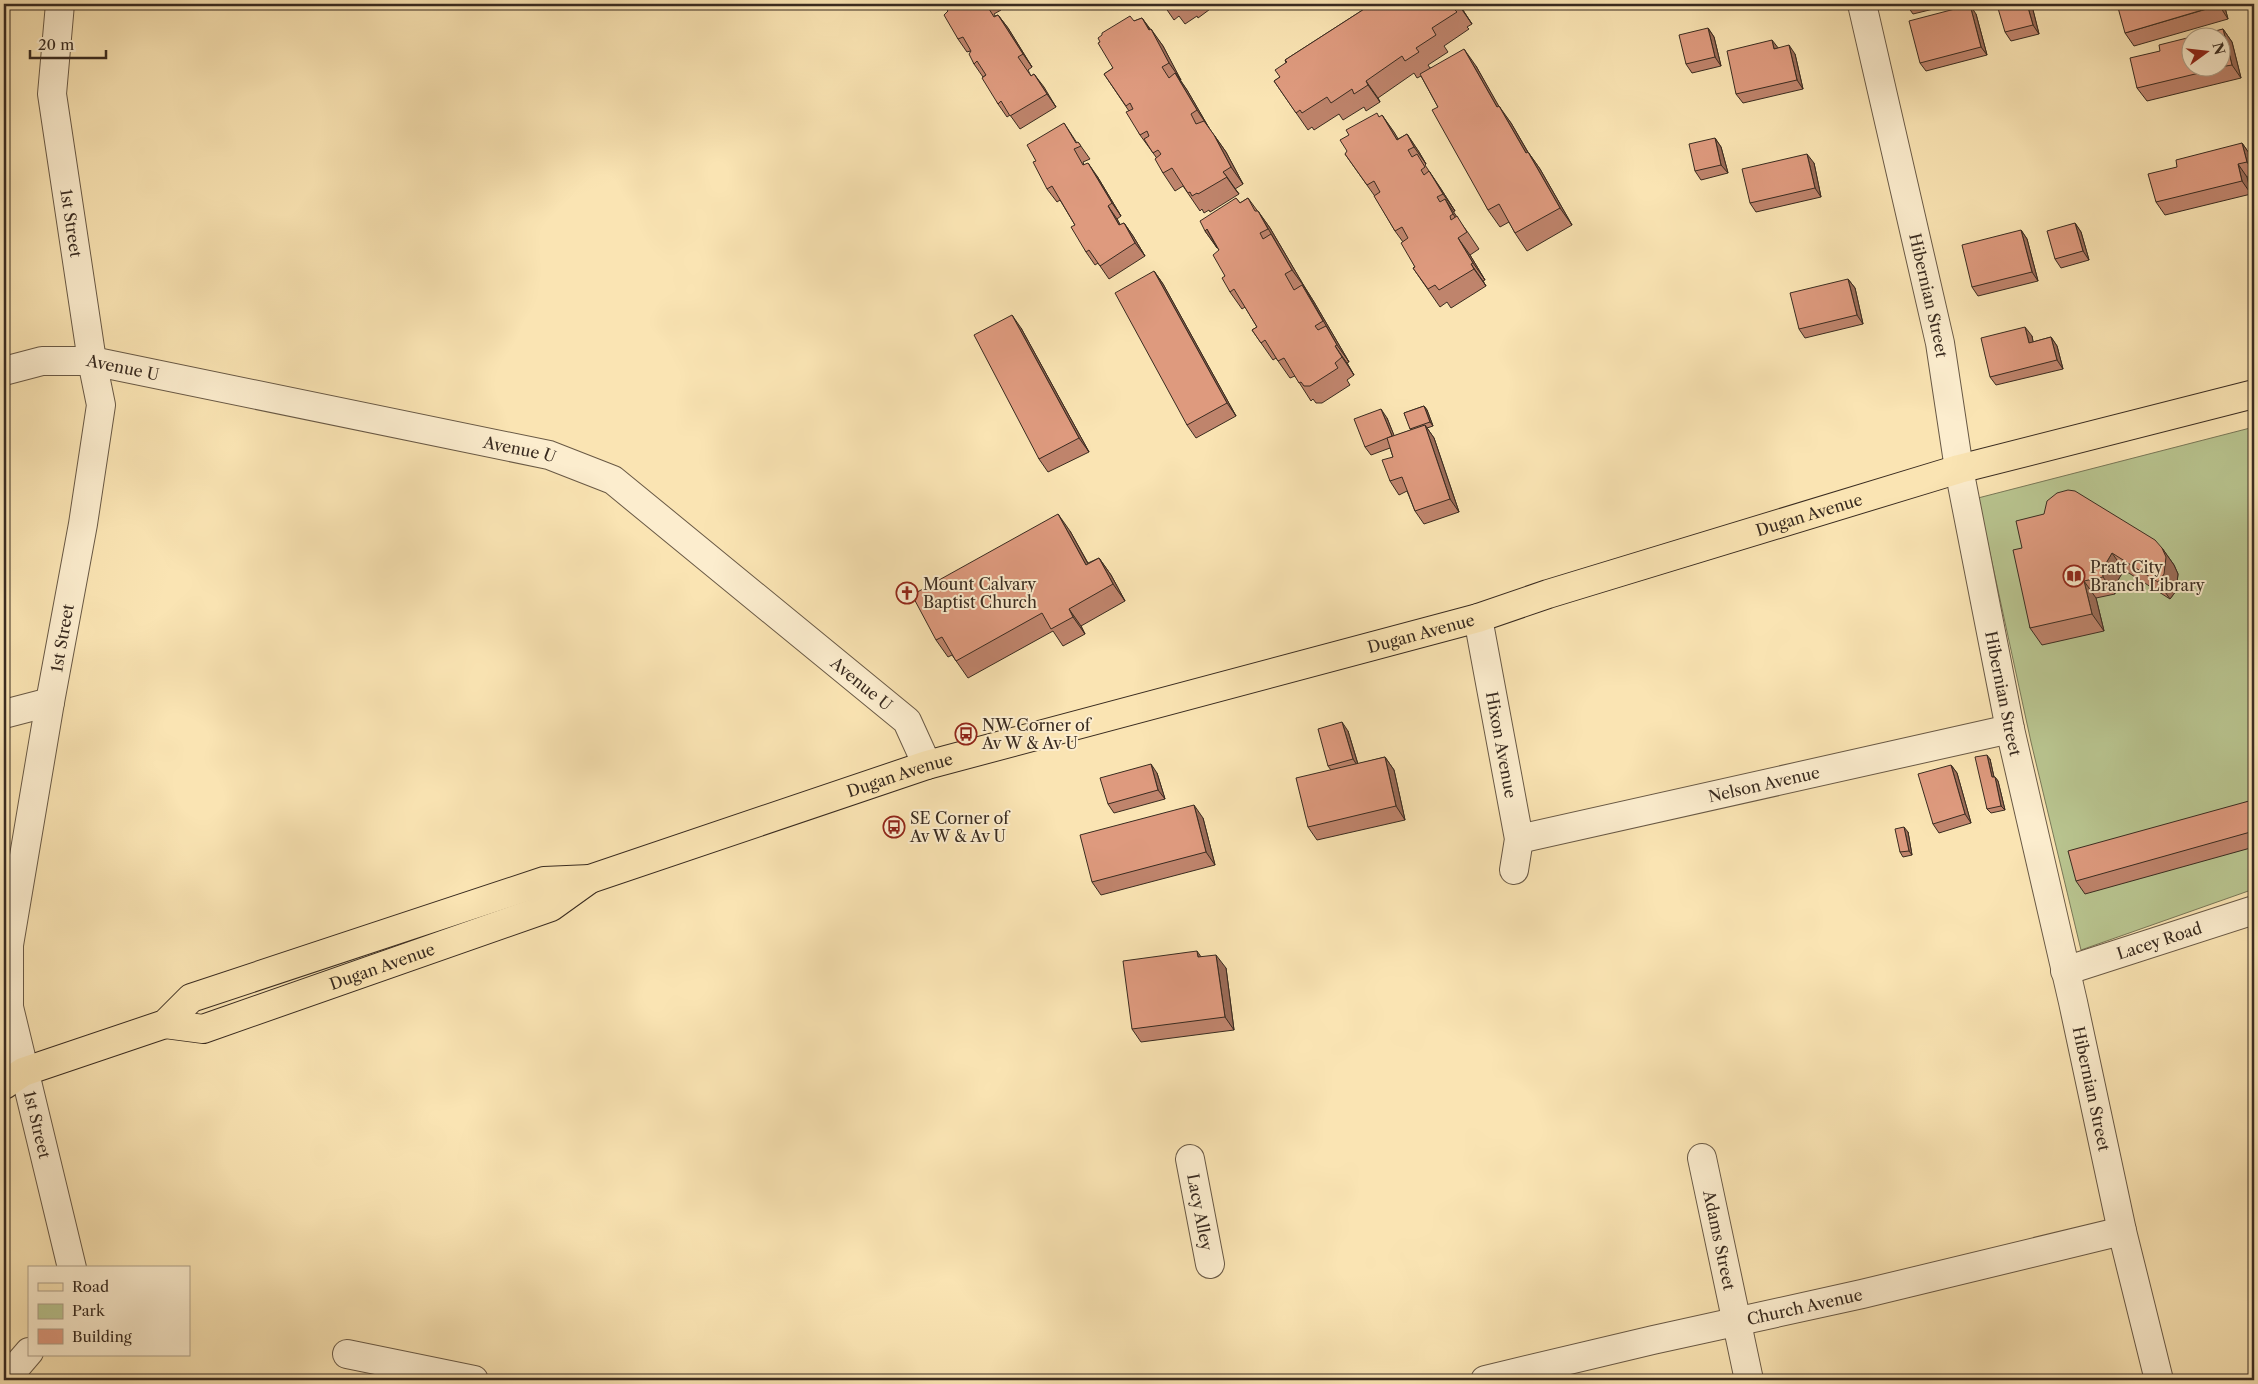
<svg xmlns="http://www.w3.org/2000/svg" width="2258" height="1384" font-family="'Libre Caslon Text',serif">
	<style>
		.green { fill: #b9c590; stroke: #797858 }
		.lines { fill: none; stroke-linecap: round; stroke-linejoin: round }
		.minor-casing { stroke: #695945; stroke-width: 30 }
		.major-casing { stroke: #392b20; stroke-width: 30 }
		.minor { stroke: #fcedce; stroke-width: 28 }
		.major { stroke: #fae4b3; stroke-width: 28 }
		.wall { fill: #bf846c; stroke: #392b20 }
		.shaded-wall { fill: #9b6c58; stroke: #392b20 }
		.building { fill: #de9a7e; stroke: #392b20 }
		.labels { text-anchor: middle; stroke-width: 4; stroke-linejoin: round; paint-order: stroke }
		.street-label { font-size: 16px; fill: #392b20; stroke: #fcedce }
		.poi-label { font-size: 16px; fill: #392b20; stroke: #fcedce; text-anchor: start }
	</style>
	<rect width="100%" height="100%" fill="#fae4b3"/>
	<filter id="stains"><feTurbulence type="fractalNoise" baseFrequency=".004" numOctaves="4"/><feColorMatrix values="0 0 0 0 .2 0 0 0 0 .09 0 0 0 0 .02 0 0 0 .5 -.17"/></filter>
	<radialGradient id="worn" r=".72"><stop offset=".6" stop-color="#630" stop-opacity="0"/><stop offset="1" stop-color="#630" stop-opacity=".3"/></radialGradient>
	<polygon class="green" points="2254,427 2254,889 2081,950 2031,742 1978,498"/>
	<g class="lines">
		<g class="minor-casing">
			<g id="minor">
				<path id="s1" d="M 60,4 L 52,94 L 92,361 L 101,405 L 83,524 L 50,702 L 9,945 L 9,1007 L 72,1268"/>
				<path id="s2" d="M 1862,4 L 1940,343 L 1959,469 L 2010,729 L 2073,1002 L 2122,1231 L 2159,1380"/>
				<path id="s3" d="M 4,371 L 42,361 L 92,361 L 549,455 L 613,480 L 907,721 L 927,765"/>
				<path id="s4" d="M 1478,618 L 1519,839 L 1514,870"/>
				<polyline points="4,714 50,702"/>
				<path id="s5" d="M 1519,839 L 2010,729"/>
				<path id="s6" d="M 2065,971 L 2254,910"/>
				<path id="s7" d="M 1702,1158 L 1749,1380"/>
				<path id="s8" d="M 1190,1159 L 1210,1264"/>
				<polyline points="347,1354 474,1380"/>
				<polyline points="5,1380 29,1352"/>
				<path id="s9" d="M 1485,1380 L 1653,1340 L 1862,1294 L 2122,1231"/>
			</g>
		</g>
		<g class="major-casing">
			<g id="major">
				<path id="s10" d="M 165,1024 L 203,1029 L 551,907 L 590,879 L 927,765 L 1478,618 L 1548,594 L 1959,469 L 2254,394"/>
				<polyline points="4,1085 23,1072 165,1024 191,998 544,881 590,879"/>
			</g>
		</g>
		<use href="#minor" class="minor"/>
		<use href="#major" class="major"/>
	</g>
	<g class="wall">
		<polygon points="943,4 997,4 1001,10 994,14 995,16 998,15 1008,28 1032,67 1028,70 1031,76 1034,74 1056,107 1020,129 1010,115 1007,117 998,104 986,75 983,77 974,64 970,51 967,52 958,39 948,11"/>
		<polygon points="1163,4 1217,4 1198,18 1197,16 1185,24 1179,16 1174,20"/>
		<polygon points="1372,4 1459,4 1472,24 1467,27 1469,29 1444,46 1448,52 1428,65 1430,68 1476,66 1498,106 1511,123 1528,152 1540,169 1572,225 1527,251 1515,233 1509,222 1500,227 1488,210 1438,107 1421,76 1417,78 1414,73 1378,98 1380,102 1366,111 1364,107 1343,120 1339,114 1314,130 1312,127 1308,130 1274,81 1280,77 1286,63 1285,60"/>
		<polygon points="1906,4 1954,4 1913,14"/>
		<polygon points="2224,4 2228,19 2134,46 2125,33"/>
		<polygon points="2032,6 2039,34 2011,41 2005,32"/>
		<polygon points="1976,14 1987,55 1926,71 1920,63"/>
		<polygon points="1142,18 1163,46 1181,81 1187,90 1209,128 1226,152 1243,184 1235,189 1239,194 1210,212 1209,210 1204,213 1202,209 1200,211 1183,186 1175,191 1163,173 1156,157 1140,135 1129,111 1104,74 1113,68 1134,21"/>
		<polygon points="1708,28 1714,37 1721,66 1692,73 1686,64"/>
		<polygon points="2223,29 2232,42 2241,78 2147,101 2137,88 2160,51"/>
		<polygon points="1778,48 1795,54 1803,89 1743,103 1736,94"/>
		<polygon points="1382,115 1398,139 1407,134 1419,152 1426,164 1425,165 1441,189 1455,211 1453,212 1469,234 1479,249 1470,255 1485,280 1483,281 1486,286 1451,308 1447,302 1440,307 1413,268 1415,267 1403,242 1395,231 1374,195 1345,154"/>
		<polygon points="1064,123 1077,143 1078,142 1090,159 1083,162 1084,165 1097,176 1121,216 1117,219 1120,225 1124,223 1133,236 1145,256 1109,279 1098,263 1095,265 1086,252 1075,225 1060,200 1057,202 1047,189"/>
		<polygon points="1715,138 1721,147 1728,173 1701,180 1695,171"/>
		<polygon points="2242,143 2251,156 2254,169 2254,176 2247,177 2251,194 2165,215 2156,202"/>
		<polygon points="1814,163 1821,197 1756,212 1750,203"/>
		<polygon points="1236,198 1240,203 1248,198 1270,228 1304,286 1314,302 1349,362 1347,363 1354,375 1347,380 1350,385 1322,403 1316,403 1313,399 1311,401 1295,376 1290,378 1276,358 1273,360 1252,330 1257,327 1245,307 1242,309 1230,292 1225,276 1219,250 1205,231"/>
		<polygon points="2075,223 2081,232 2089,260 2061,268 2055,259"/>
		<polygon points="2021,230 2027,239 2038,281 1978,296 1972,287"/>
		<polygon points="1154,271 1163,284 1236,416 1196,438 1187,425"/>
		<polygon points="1848,279 1855,288 1863,324 1805,338 1799,329"/>
		<polygon points="1021,328 1089,452 1048,472 1039,459"/>
		<polygon points="2032,336 2033,342 2051,337 2057,346 2063,369 1996,385 1990,377"/>
		<polygon points="1424,406 1427,410 1433,426 1427,428 1434,438 1459,512 1424,524 1415,511 1407,491 1399,495 1390,481 1393,457 1390,448 1371,455 1365,447 1387,418 1394,436 1411,430 1404,413"/>
		<polygon points="1070,531 1088,563 1099,558 1111,575 1125,601 1081,626 1085,634 1063,646 1053,631 968,678 952,655 948,657 936,640"/>
		<polygon points="2022,548 2162,548 2174,565 2178,574 2176,591 2170,599 2124,570 2114,587 2115,594 2096,598 2104,631 2042,645 2030,628"/>
		<polygon points="1348,731 1358,764 1385,757 1394,770 1405,820 1317,840 1308,827 1331,770 1328,766"/>
		<polygon points="1990,759 1994,777 1995,777 1998,781 2005,810 1991,813 1987,809"/>
		<polygon points="1951,765 1957,773 1971,823 1939,833 1933,824"/>
		<polygon points="1157,773 1165,799 1114,813 1108,804"/>
		<polygon points="2249,801 2254,808 2254,847 2085,894 2076,881"/>
		<polygon points="1203,818 1215,865 1101,895 1092,882"/>
		<polygon points="1908,832 1912,855 1903,857 1900,852"/>
		<polygon points="1201,957 1226,968 1234,1030 1141,1042 1132,1029"/>
	</g>
	<g class="shaded-wall">
		<polygon points="1458,4 1459,4 1472,24"/>
		<polygon points="2027,4 2030,4 2032,6 2039,34 2033,25"/>
		<polygon points="2219,4 2224,4 2228,19 2219,5"/>
		<polygon points="1970,5 1976,14 1987,55 1981,47"/>
		<polygon points="998,15 1008,28 1032,67 1023,54"/>
		<polygon points="1142,18 1154,35 1151,29 1163,46 1181,80 1169,63"/>
		<polygon points="1708,28 1714,37 1721,66 1715,57"/>
		<polygon points="2223,29 2232,42 2241,78 2232,65"/>
		<polygon points="1772,40 1779,49 1774,49"/>
		<polygon points="1789,45 1795,54 1803,89 1797,80"/>
		<polygon points="1464,49 1476,66 1509,124 1497,107"/>
		<polygon points="1175,73 1187,90 1209,128 1197,110"/>
		<polygon points="1034,74 1044,87 1056,107 1047,94"/>
		<polygon points="1366,81 1378,98 1380,102 1368,85"/>
		<polygon points="1499,106 1511,123 1538,170 1526,153"/>
		<polygon points="1382,115 1394,132 1409,157 1397,140"/>
		<polygon points="1407,134 1419,152 1426,164 1414,147"/>
		<polygon points="1214,135 1226,152 1243,184 1231,167"/>
		<polygon points="1715,138 1721,147 1728,173 1721,165"/>
		<polygon points="2242,143 2251,156 2254,169 2254,173 2247,162"/>
		<polygon points="1528,152 1540,169 1572,225 1560,208"/>
		<polygon points="1807,154 1814,163 1821,197 1815,188"/>
		<polygon points="1088,163 1097,176 1121,216 1112,203"/>
		<polygon points="2238,164 2247,177 2251,194 2242,181"/>
		<polygon points="1429,171 1441,189 1455,211 1443,194"/>
		<polygon points="1223,172 1235,189 1239,194 1227,177"/>
		<polygon points="1445,199 1457,217 1465,231 1453,214"/>
		<polygon points="1108,206 1117,219 1128,238 1119,225"/>
		<polygon points="1258,211 1270,228 1304,286 1314,302 1349,362 1337,345 1303,285 1292,270"/>
		<polygon points="1124,223 1133,236 1145,256 1135,243"/>
		<polygon points="2075,223 2081,232 2089,260 2083,251"/>
		<polygon points="1207,229 1217,248 1205,231"/>
		<polygon points="2021,230 2027,239 2038,281 2032,272"/>
		<polygon points="1458,238 1470,255 1485,280 1473,263"/>
		<polygon points="1471,264 1483,281 1486,286 1474,269"/>
		<polygon points="1154,271 1163,284 1236,416 1227,403"/>
		<polygon points="1848,279 1855,288 1863,324 1857,315"/>
		<polygon points="1012,315 1021,328 1089,452 1079,438"/>
		<polygon points="2025,327 2032,336 2035,352 2029,343"/>
		<polygon points="2051,337 2057,346 2063,369 2057,360"/>
		<polygon points="1335,346 1347,363 1354,375 1342,357"/>
		<polygon points="1424,406 1427,410 1433,426 1430,422"/>
		<polygon points="1381,409 1387,418 1398,445 1392,436"/>
		<polygon points="1425,425 1434,438 1459,512 1450,499"/>
		<polygon points="1058,514 1070,531 1098,582 1086,565"/>
		<polygon points="2162,548 2174,565 2178,574 2176,591 2170,599 2158,582"/>
		<polygon points="2112,553 2124,570 2114,587 2115,594 2103,577 2102,570"/>
		<polygon points="1099,558 1111,575 1125,601 1113,584"/>
		<polygon points="2084,581 2096,598 2104,631 2092,614"/>
		<polygon points="1069,609 1081,626 1085,634 1073,617"/>
		<polygon points="1342,722 1348,731 1359,768 1353,759"/>
		<polygon points="1987,755 1990,759 1995,782 1992,777"/>
		<polygon points="1385,757 1394,770 1405,820 1396,806"/>
		<polygon points="1151,764 1157,773 1165,799 1158,790"/>
		<polygon points="1951,765 1957,773 1971,823 1965,814"/>
		<polygon points="1995,777 1998,781 2005,810 2001,806"/>
		<polygon points="2249,801 2254,808 2254,818"/>
		<polygon points="1194,805 1203,818 1215,865 1206,852"/>
		<polygon points="1904,827 1908,832 1912,855 1909,851"/>
		<polygon points="1197,951 1206,964 1198,957"/>
		<polygon points="1216,955 1226,968 1234,1030 1225,1017"/>
	</g>
	<g class="building">
		<polygon points="943,4 986,4 994,17 998,15 1023,54 1018,57 1031,76 1034,74 1047,94 1010,116 1001,101 998,104 982,78 986,75 977,61 974,64 969,54 971,51 963,37 958,39 944,15 948,11"/>
		<polygon points="1171,4 1177,4 1173,6"/>
		<polygon points="1372,4 1458,4 1460,7 1455,10 1457,12 1432,28 1436,35 1416,48 1419,52 1405,61 1402,56 1366,81 1368,85 1354,94 1352,89 1331,103 1327,97 1302,113 1300,110 1296,113 1274,81 1280,77 1275,70 1287,62 1285,60"/>
		<polygon points="2001,4 2027,4 2033,25 2005,32 1997,5"/>
		<polygon points="2117,4 2219,4 2219,5 2125,33"/>
		<polygon points="1970,5 1981,47 1920,63 1909,21"/>
		<polygon points="1130,16 1134,21 1142,18 1149,30 1151,29 1169,63 1162,67 1169,78 1175,73 1197,110 1191,114 1196,124 1204,121 1214,135 1231,167 1223,172 1227,177 1198,194 1197,193 1192,196 1190,192 1188,193 1172,168 1163,173 1155,159 1161,154 1158,150 1153,153 1144,139 1149,136 1147,131 1140,135 1126,112 1133,109 1130,103 1126,106 1104,74 1113,68 1098,43 1100,42 1098,38 1102,35 1102,33"/>
		<polygon points="1708,28 1715,57 1686,64 1679,35"/>
		<polygon points="2223,29 2232,65 2220,67 2220,38 2190,38 2190,68 2220,68 2137,88 2130,58 2160,51 2159,45"/>
		<polygon points="1772,40 1774,49 1789,45 1797,80 1736,94 1727,51"/>
		<polygon points="1464,49 1497,107 1499,106 1526,153 1528,152 1560,208 1515,233 1499,204 1488,210 1432,110 1438,107 1420,74"/>
		<polygon points="1377,113 1379,117 1382,115 1397,140 1407,134 1414,147 1408,150 1412,157 1417,154 1425,167 1421,170 1424,175 1429,171 1443,194 1437,197 1440,202 1445,199 1453,214 1450,216 1451,220 1457,216 1467,232 1458,238 1473,263 1471,264 1474,269 1439,290 1435,285 1428,289 1413,268 1415,267 1401,243 1408,238 1402,227 1395,231 1374,196 1380,192 1374,181 1367,185 1345,154 1347,151 1340,140 1349,135 1346,130"/>
		<polygon points="1064,123 1076,143 1078,142 1081,146 1074,149 1083,165 1088,163 1112,203 1108,206 1119,225 1124,223 1135,243 1100,266 1089,250 1086,252 1071,227 1075,225 1052,186 1047,189 1033,162 1036,161 1027,145"/>
		<polygon points="1715,138 1721,165 1695,171 1689,144"/>
		<polygon points="2242,143 2247,162 2238,164 2242,181 2156,202 2148,174 2177,167 2176,160"/>
		<polygon points="1807,154 1815,188 1750,203 1742,169"/>
		<polygon points="1236,198 1240,203 1248,198 1255,211 1258,211 1268,229 1260,233 1263,239 1271,234 1292,270 1285,274 1294,290 1302,285 1323,321 1315,326 1318,330 1326,326 1337,345 1335,346 1342,357 1335,363 1338,368 1310,386 1304,386 1301,382 1299,383 1284,358 1278,361 1265,340 1261,343 1252,330 1257,327 1234,289 1230,292 1222,278 1225,276 1213,255 1219,250 1207,229 1205,231 1200,221"/>
		<polygon points="2075,223 2083,251 2055,259 2047,231"/>
		<polygon points="2021,230 2032,272 1972,287 1962,245"/>
		<polygon points="1154,271 1227,403 1187,425 1115,293"/>
		<polygon points="1848,279 1857,315 1799,329 1790,293"/>
		<polygon points="1012,315 1079,438 1039,459 974,335"/>
		<polygon points="2025,327 2029,343 2051,337 2057,360 1990,377 1981,338"/>
		<polygon points="1424,406 1430,422 1410,429 1404,413"/>
		<polygon points="1381,409 1392,436 1365,447 1354,419"/>
		<polygon points="1425,425 1450,499 1415,511 1402,477 1390,481 1382,460 1393,457 1387,438"/>
		<polygon points="2068,490 2075,491 2155,540 2162,548 2166,557 2164,574 2158,582 2112,553 2102,570 2103,577 2084,581 2092,614 2030,628 2013,550 2022,548 2016,521 2044,514 2047,501 2057,493"/>
		<polygon points="1058,514 1086,565 1099,558 1113,584 1069,609 1073,617 1051,629 1042,613 956,661 942,637 936,640 912,595"/>
		<polygon points="1342,722 1353,759 1328,766 1318,729"/>
		<polygon points="1987,755 1992,777 1995,777 2001,806 1987,809 1975,757"/>
		<polygon points="1385,757 1396,806 1308,827 1296,778"/>
		<polygon points="1151,764 1158,790 1108,804 1100,778"/>
		<polygon points="1951,765 1965,814 1933,824 1918,774"/>
		<polygon points="2249,801 2254,818 2254,831 2076,881 2068,851"/>
		<polygon points="1194,805 1206,852 1092,882 1080,835"/>
		<polygon points="1904,827 1909,851 1900,852 1895,829"/>
		<polygon points="1197,951 1198,957 1216,955 1225,1017 1132,1029 1123,961"/>
	</g>
	<defs>
		<g id="library-ring" transform="scale(1.125)"><circle r="9.5" fill="#fcedce" stroke="#8f2418" stroke-width="1.5"/><path d="M-6-4Q-3-5.5-.7-3.5V5Q-3 3-6 4ZM6-4Q3-5.5 .7-3.5V5Q3 3 6 4Z" fill="#8f2418"/></g>
		<g id="church-ring" transform="scale(1.125)"><circle r="9.5" fill="#fcedce" stroke="#8f2418" stroke-width="1.5"/><path d="M-1.2-6h2.4v3.5h3.3v2.4h-3.3V6h-2.4V-.1h-3.3v-2.4h3.3Z" fill="#8f2418"/></g>
		<g id="bus-ring" transform="scale(1.125)"><circle r="9.5" fill="#fcedce" stroke="#8f2418" stroke-width="1.5"/><path d="M-5-6H5V4H4V6H2V4H-2V6H-4V4H-5ZM-3.5-4V0h7V-4ZM-3.5 1.2v1.5H-2V1.2ZM2 1.2v1.5H3.5V1.2Z" fill="#8f2418"/></g>
	</defs>
	<g fill-rule="evenodd">
		<use href="#library-ring" x="2074" y="576"/>
		<use href="#church-ring" x="907" y="593"/>
		<use href="#bus-ring" x="966" y="734"/>
		<use href="#bus-ring" x="894" y="827"/>
	</g>
	<g class="labels">
		<g class="street-label">
			<text dy="6" stroke="none"><textPath href="#s1" startOffset="221">1st Street</textPath></text>
			<text dy="6" stroke="none"><textPath href="#s2" startOffset="299">Hibernian Street</textPath></text>
			<text dy="6" stroke="none"><textPath href="#s3" startOffset="121">Avenue U</textPath></text>
			<text dy="6" stroke="none"><textPath href="#s3" startOffset="526">Avenue U</textPath></text>
			<text dy="6" stroke="none"><textPath href="#s10" startOffset="1728">Dugan Avenue</textPath></text>
			<text dy="6" stroke="none"><textPath href="#s10" startOffset="1322">Dugan Avenue</textPath></text>
			<text transform="translate(62 638) rotate(-80)" y="6">1st Street</text>
			<text dy="6" stroke="none"><textPath href="#s3" startOffset="946">Avenue U</textPath></text>
			<text dy="6" stroke="none"><textPath href="#s2" startOffset="704">Hibernian Street</textPath></text>
			<text dy="6" stroke="none"><textPath href="#s4" startOffset="129">Hixon Avenue</textPath></text>
			<text dy="6" stroke="none"><textPath href="#s10" startOffset="782">Dugan Avenue</textPath></text>
			<text dy="6" stroke="none"><textPath href="#s5" startOffset="251">Nelson Avenue</textPath></text>
			<text dy="6" stroke="none"><textPath href="#s6" startOffset="99">Lacey Road</textPath></text>
			<text dy="6" stroke="none"><textPath href="#s10" startOffset="228">Dugan Avenue</textPath></text>
			<text dy="6" stroke="none"><textPath href="#s2" startOffset="1109">Hibernian Street</textPath></text>
			<text dy="6" stroke="none"><textPath href="#s1" startOffset="1136">1st Street</textPath></text>
			<text dy="6" stroke="none"><textPath href="#s8" startOffset="54">Lacy Alley</textPath></text>
			<text dy="6" stroke="none"><textPath href="#s7" startOffset="84">Adams Street</textPath></text>
			<text dy="6" stroke="none"><textPath href="#s9" startOffset="328">Church Avenue</textPath></text>
		</g>
		<g class="poi-label">
			<text x="2090" y="573">Pratt City<tspan x="2090" dy="18">Branch Library</tspan></text>
			<text x="923" y="590">Mount Calvary<tspan x="923" dy="18">Baptist Church</tspan></text>
			<text x="982" y="731">NW Corner of<tspan x="982" dy="18">Av W &amp; Av U</tspan></text>
			<text x="910" y="824">SE Corner of<tspan x="910" dy="18">Av W &amp; Av U</tspan></text>
		</g>
	</g>
	<rect width="2258" height="1384" fill="none" stroke="#fae4b3" stroke-width="20"/>
	<rect x="5" y="5" width="2248" height="1374" fill="none" stroke="#392b20" stroke-width="2.5"/>
	<rect x="10" y="10" width="2238" height="1364" fill="none" stroke="#392b20"/>
	<rect x="28" y="1266" width="162" height="90" fill="#fcedce" stroke="#ae9f88"/>
	<rect x="38" y="1283" width="25" height="8" fill="#fae4b3" stroke="#ae9f88"/>
	<text x="72" y="1292" font-size="15" fill="#392b20">Road</text>
	<rect x="38" y="1304" width="25" height="15" fill="#b9c590" stroke="#ae9f88"/>
	<text x="72" y="1316" font-size="15" fill="#392b20">Park</text>
	<rect x="38" y="1329" width="25" height="15" fill="#de9a7e" stroke="#ae9f88"/>
	<text x="72" y="1342" font-size="15" fill="#392b20">Building</text>
	<g transform="translate(2206 52) rotate(75)"><circle r="24" fill="#fcedce" stroke="#ae9f88"/>
	<path d="M0-4L9 19L0 12L-9 19Z" fill="#8f2418"/>
	<text y="-8" font-size="14" font-weight="bold" text-anchor="middle" fill="#392b20">N</text>
	</g>
	<path d="M30 50v8h76v-8" fill="none" stroke="#392b20" stroke-width="2.5"/>
	<text x="38" y="50" font-size="15" fill="#392b20" stroke="#fcedce" stroke-width="4" paint-order="stroke">20 m</text>
	<rect width="100%" height="100%" filter="url(#stains)"/>
	<rect width="100%" height="100%" fill="url(#worn)"/>
</svg>
